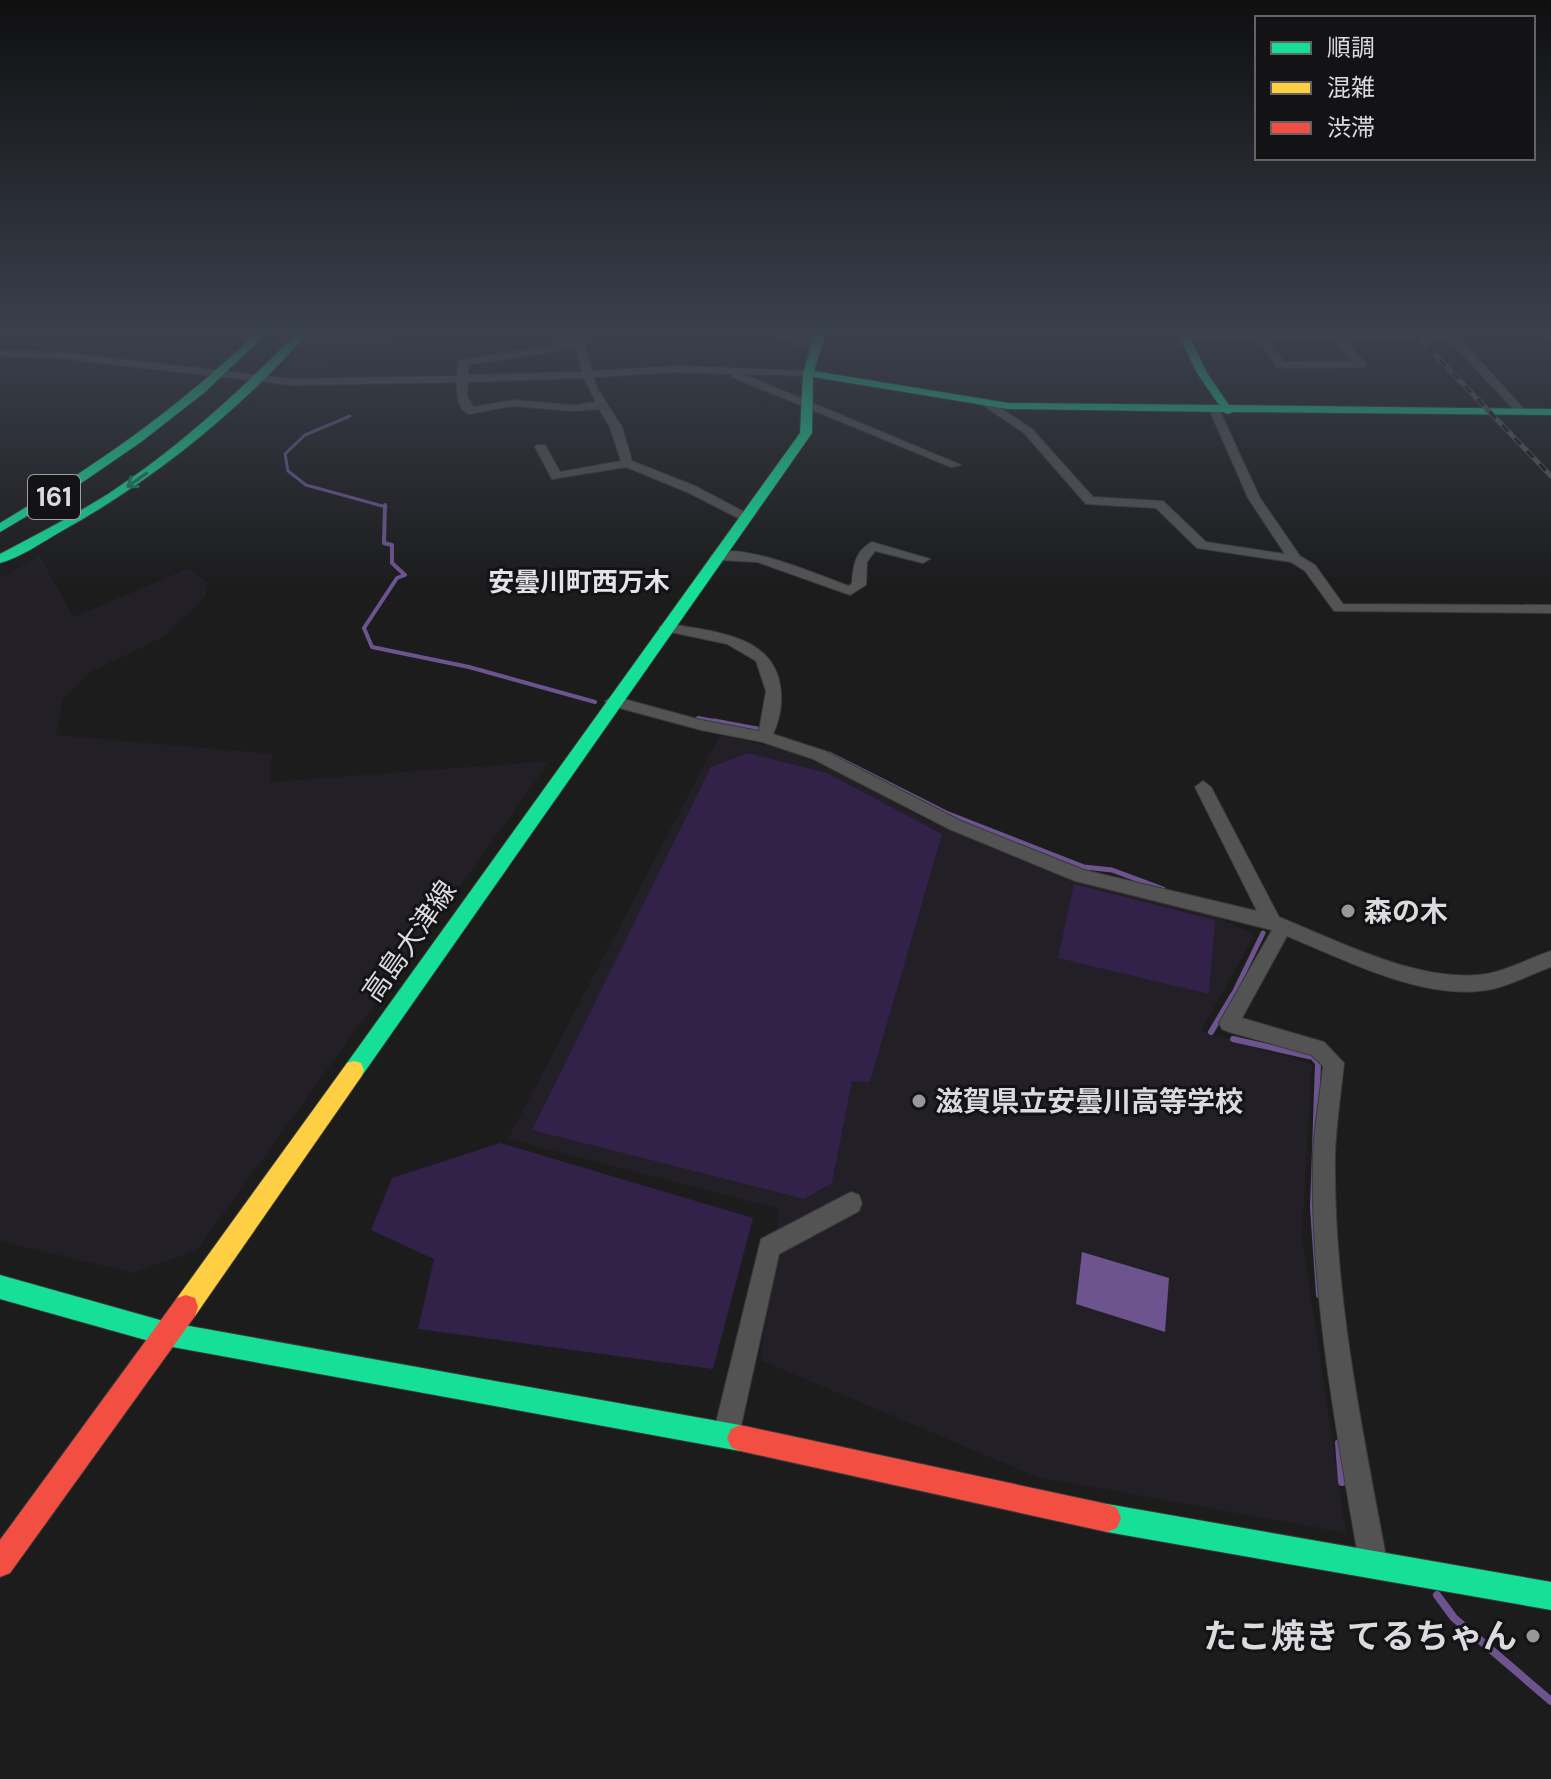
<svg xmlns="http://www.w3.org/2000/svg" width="1551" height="1779" font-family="'DM Sans','Noto Sans JP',sans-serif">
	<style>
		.built { fill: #221f27 }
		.green { fill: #322148 }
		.water { fill: #6d548e }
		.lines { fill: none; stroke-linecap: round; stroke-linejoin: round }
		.stream-far4 { stroke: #6d548e; stroke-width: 3 }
		.stream-far3 { stroke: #6d548e; stroke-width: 4 }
		.stream-far2 { stroke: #6d548e; stroke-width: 5 }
		.stream-far1 { stroke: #6d548e; stroke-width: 6 }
		.stream { stroke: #6d548e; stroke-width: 8 }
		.street-casing { stroke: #39393a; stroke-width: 2 }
		.fast-casing { stroke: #39393a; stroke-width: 2 }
		.slow-casing { stroke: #39393a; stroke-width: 2 }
		.jam-casing { stroke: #39393a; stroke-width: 2 }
		.street { fill: #535354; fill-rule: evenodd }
		.fast { fill: #16e098; fill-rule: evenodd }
		.slow { fill: #ffcf43; fill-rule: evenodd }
		.jam { fill: #f24e42; fill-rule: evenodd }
		.rail-casing { stroke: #585859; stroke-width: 5 }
		.rail { stroke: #131215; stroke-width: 3; stroke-dasharray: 9; stroke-linecap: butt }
		.oneway { stroke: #15835d }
		.poi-dot { fill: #98989a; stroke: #131215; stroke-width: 3 }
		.labels { text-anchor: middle; stroke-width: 6; stroke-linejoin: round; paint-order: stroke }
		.shield { fill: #131215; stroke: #9f9fa1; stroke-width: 2 }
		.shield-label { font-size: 26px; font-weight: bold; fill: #dbdbdd }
		.far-quarter-label { font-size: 26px; font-weight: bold; fill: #e4e3e7; stroke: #131215 }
		.poi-label { font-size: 28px; font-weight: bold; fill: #dbdbdd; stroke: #131215; text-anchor: start }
		.street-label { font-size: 28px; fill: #dbdbdd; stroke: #131215 }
		.near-poi-label { font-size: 34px; font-weight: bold; fill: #dbdbdd; stroke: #131215; text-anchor: end }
	</style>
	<rect width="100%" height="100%" fill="#1c1c1d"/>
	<g class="built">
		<polygon points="313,334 390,334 375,359 331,360 318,379 269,378"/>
		<polygon points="39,556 74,617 189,568 207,583 206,596 165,636 89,673 63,699 56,735 272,754 270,782 550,761 197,1250 133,1273 0,1241 0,578"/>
		<polygon points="726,736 785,750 835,770 927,820 1071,877 1203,911 1255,934 1201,1031 1312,1064 1302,1236 1346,1533 1037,1477 760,1360 779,1209 508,1139 719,737"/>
	</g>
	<g class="green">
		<polygon points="748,753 827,773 942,834 870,1082 852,1081 832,1183 804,1199 532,1130 711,767"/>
		<polygon points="1074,884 1215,920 1209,994 1058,958"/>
		<polygon points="500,1143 753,1218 713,1369 418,1329 434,1259 371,1230 392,1178"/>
	</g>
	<polygon class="water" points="1082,1252 1169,1278 1165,1332 1076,1304"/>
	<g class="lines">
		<polyline class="stream-far4" points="350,416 305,435 285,454 288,471 306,485 386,507"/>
		<g class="stream-far3">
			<polyline points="385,505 384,543 392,545 392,563 405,575 397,578 364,628 372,647 469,667 595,702"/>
			<polyline points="698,718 725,723"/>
		</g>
		<g class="stream-far2">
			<polyline points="714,721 757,729"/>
			<polyline points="829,754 946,813 1084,867 1112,870 1163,889"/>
			<polyline points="1232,997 1263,933"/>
		</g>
		<g class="stream-far1">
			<polyline points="1211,1032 1233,995"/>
			<polyline points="1233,1039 1313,1057 1318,1063 1313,1207 1319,1295"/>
		</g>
		<g class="stream">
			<polyline points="1339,1443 1342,1482"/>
			<polyline points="1437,1595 1454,1618 1551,1701"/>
		</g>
		<g class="street-casing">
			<g id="street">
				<path d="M 572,334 L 582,334 L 592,371 L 676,366 L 812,371 L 812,375 L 808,376 L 743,374 L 961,465 L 951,467 L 732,377 L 732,374 L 676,372 L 594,377 L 597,388 L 622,427 L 632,461 L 695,486 L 750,515 L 752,518 L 746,522 L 687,492 L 626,467 L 552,479 L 535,447 L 537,445 L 545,445 L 560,472 L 621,461 L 610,427 L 599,409 L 574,411 L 513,406 L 469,414 C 457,409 457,393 457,382 L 292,385 L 57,358 L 0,356 L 0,350 L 57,352 L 292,379 L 457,376 L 459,360 L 574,342 ZM 576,348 L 582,372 L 468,375 L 468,365 ZM 584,378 L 596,402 L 574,405 L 513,400 L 473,407 L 467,396 L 468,382 Z"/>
				<polygon points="771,334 786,334 820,348 812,350"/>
				<path d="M 1183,334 L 1455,334 L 1527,412 L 1518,414 L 1449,340 L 1344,340 L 1366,363 L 1366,367 L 1281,368 L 1277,367 L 1259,340 L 1184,340 L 1179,337 ZM 1269,340 L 1333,340 L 1354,362 L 1284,362 Z"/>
				<polygon points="1541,334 1551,334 1551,338 1543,336"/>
				<polygon points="984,402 992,402 1032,429 1093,497 1163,501 1206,542 1285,554 1248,498 1210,411 1219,409 1260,498 1300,556 1315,565 1343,604 1551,605 1551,613 1334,611 1305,571 1291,562 1197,548 1156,508 1086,504 1024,433 984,406"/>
				<path d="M 872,542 L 930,559 L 923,563 L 875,551 L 867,562 L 866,585 L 850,595 L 757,562 L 718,560 L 711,556 C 735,538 821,576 849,586 L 852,583 C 853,566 855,551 872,542 Z"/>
				<path d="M 666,623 C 708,632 771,632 780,685 C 783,702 780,719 773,734 L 825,751 L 961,821 L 1084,870 L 1257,911 L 1195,787 L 1203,781 L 1211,787 L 1279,917 C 1338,941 1421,984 1486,974 C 1508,970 1530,958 1551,951 L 1551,967 C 1531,974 1508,987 1487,990 C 1424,1001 1345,960 1287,936 L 1242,1018 L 1324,1042 L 1344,1063 C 1341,1093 1336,1124 1335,1155 C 1333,1292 1362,1428 1387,1562 L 1383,1572 L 1373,1576 L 1363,1572 L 1359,1562 C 1336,1428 1310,1294 1313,1157 C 1314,1127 1320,1097 1323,1066 L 1311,1055 L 1229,1032 L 1222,1029 L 1219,1023 L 1272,930 L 1075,881 L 949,829 L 813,759 L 762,742 L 701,730 L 608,705 L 605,701 L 613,696 L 701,720 L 759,731 L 766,691 L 756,661 L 727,644 L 661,630 L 659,627 Z"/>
				<polygon points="851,1192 859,1195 862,1203 859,1211 779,1254 739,1435 735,1444 726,1448 717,1444 713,1435 761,1239"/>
			</g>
		</g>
		<g class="fast-casing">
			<g id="fast">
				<path d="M 255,334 L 266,334 L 205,392 L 141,442 L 74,488 L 0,532 L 0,523 C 92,468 178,409 255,334 Z"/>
				<path d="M 296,334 L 307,334 C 237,413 151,482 60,532 C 41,543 21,557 0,563 L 0,554 C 36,535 73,516 108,494 C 177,449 238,393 296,334 Z"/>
				<polygon points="815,334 825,334 814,371 1008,403 1219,405 1197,373 1178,334 1188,334 1207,373 1229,405 1551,409 1551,415 1233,412 1228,414 1223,412 1008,409 813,377 812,433 361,1077 354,1079 347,1077 344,1070 347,1063 800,433 803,373"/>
				<polygon points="0,1275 167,1322 740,1425 749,1429 753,1438 749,1447 740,1451 167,1346 0,1299"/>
				<polygon points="1107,1504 1551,1582 1551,1610 1107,1532 1097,1528 1093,1518 1097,1508"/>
			</g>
		</g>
		<g class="slow-casing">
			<polygon id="slow" points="354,1061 361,1063 364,1070 361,1077 195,1316 186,1319 177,1316 174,1307 177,1298 347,1063"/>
		</g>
		<g class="jam-casing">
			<g id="jam">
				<polygon points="186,1295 195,1298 198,1307 195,1316 10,1573 0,1577 0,1540 177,1298"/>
				<polygon points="740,1425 1107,1504 1117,1508 1121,1518 1117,1528 1107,1532 740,1451 731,1447 727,1438 731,1429"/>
			</g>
		</g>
		<use href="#street" class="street"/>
		<use href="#fast" class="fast"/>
		<use href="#slow" class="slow"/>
		<use href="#jam" class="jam"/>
		<g class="rail-casing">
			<polyline id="rail" points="1415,334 1551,476"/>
		</g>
		<use href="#rail" class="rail"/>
	</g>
	<defs><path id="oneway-shaft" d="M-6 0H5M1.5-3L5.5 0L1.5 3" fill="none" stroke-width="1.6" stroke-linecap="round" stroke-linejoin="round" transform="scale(2)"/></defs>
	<use class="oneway" href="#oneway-shaft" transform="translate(137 480) rotate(145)"/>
	<linearGradient id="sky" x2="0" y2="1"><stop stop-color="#0f0f10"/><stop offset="0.57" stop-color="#3a404c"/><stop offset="1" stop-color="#3a404c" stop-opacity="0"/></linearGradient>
	<rect width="1551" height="584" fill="url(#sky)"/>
	<g class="poi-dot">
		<circle cx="1348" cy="911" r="8"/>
		<circle cx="919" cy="1101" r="8"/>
		<circle cx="1533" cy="1636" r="8"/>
	</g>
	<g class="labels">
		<rect class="shield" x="28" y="475" width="52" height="44" rx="6"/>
		<g class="shield-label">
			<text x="54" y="506">161</text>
		</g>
		<g class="far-quarter-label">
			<text x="579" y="591">安曇川町西万木</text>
		</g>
		<g class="poi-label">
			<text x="1364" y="921">森の木</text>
			<text x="935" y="1111">滋賀県立安曇川高等学校</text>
		</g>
		<g class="street-label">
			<text transform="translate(409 941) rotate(-55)" y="10">高島大津線</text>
		</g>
		<g class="near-poi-label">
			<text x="1517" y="1648">たこ焼き てるちゃん</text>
		</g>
	</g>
	<rect x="1255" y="16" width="280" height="144" fill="#131215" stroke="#636265" stroke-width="2"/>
	<rect x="1271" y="42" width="40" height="12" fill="#16e098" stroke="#636265" stroke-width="2"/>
	<text x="1327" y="56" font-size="24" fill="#dbdbdd">順調</text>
	<rect x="1271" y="82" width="40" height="12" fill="#ffcf43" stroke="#636265" stroke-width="2"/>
	<text x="1327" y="96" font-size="24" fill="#dbdbdd">混雑</text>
	<rect x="1271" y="122" width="40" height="12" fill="#f24e42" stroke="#636265" stroke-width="2"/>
	<text x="1327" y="136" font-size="24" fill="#dbdbdd">渋滞</text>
</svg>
